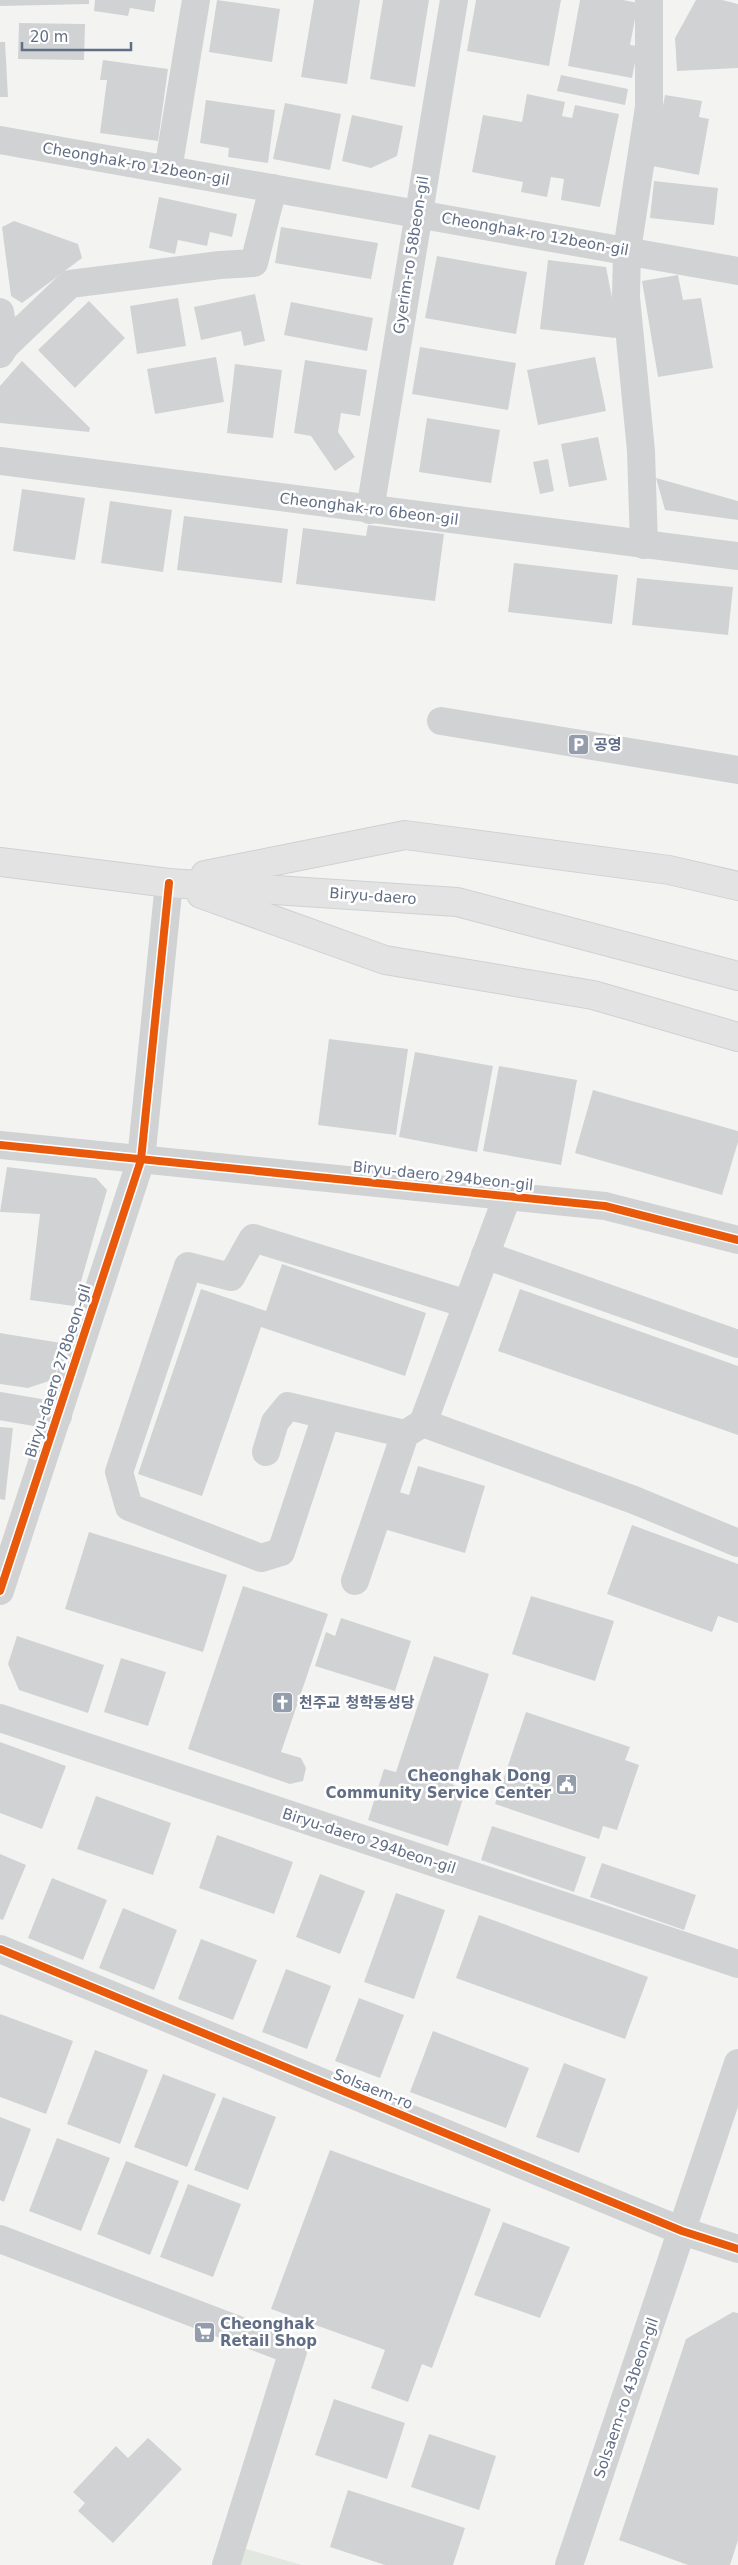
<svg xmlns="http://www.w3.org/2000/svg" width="738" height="2565" font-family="'DejaVu Sans','Noto Sans KR',sans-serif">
	<rect width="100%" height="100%" fill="#f3f4f2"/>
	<path fill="#e2e7e0" d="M232,2545L302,2565H226Z"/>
	<g fill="#d1d2d3">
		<path d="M0,0H89V4L0,6Z"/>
		<path d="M95,0H156L154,12L130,8L128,16L94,11Z"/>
		<path d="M217,0L280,9L272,62L209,52Z"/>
		<path d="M314,0H360L347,84L301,77Z"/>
		<path d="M383,0H429L415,87L370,79Z"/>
		<path d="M476,0H561L549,66L467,51Z"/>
		<path d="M580,0H623L638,3L630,45L638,46L632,78L568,66Z"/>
		<path d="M696,0H722L738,4V68L677,71L675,38Z"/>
		<path d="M19,23L85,24L84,60L18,59Z"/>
		<path d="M0,42H5L8,97H0Z"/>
		<path d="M103,60L168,69L158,141L100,133L107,80H100Z"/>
		<path d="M561,75L628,89L625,105L557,91Z"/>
		<path d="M527,94L565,102L562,116L572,118L575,105L619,114L600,207L561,200L564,179L551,177L547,197L521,192L523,182L472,172L483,115L522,122Z"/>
		<path d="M665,95L702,101L699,117L709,119L699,175L652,166Z"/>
		<path d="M206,100L275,110L268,163L228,157L229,148L200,143Z"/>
		<path d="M285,103L341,114L330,170L273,159Z"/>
		<path d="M352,115L403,126L397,156L371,168L342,161Z"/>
		<path d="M654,181L718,188L714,225L650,218Z"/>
		<path d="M159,197L237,214L232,237L210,232L207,246L178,240L175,254L149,248Z"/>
		<path d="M14,221L78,244L82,258L22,303L11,296L2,227Z"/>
		<path d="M281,227L378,243L371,279L275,263Z"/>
		<path d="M437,256L527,272L516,334L425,318Z"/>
		<path d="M548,260L606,267L619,334L615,338L540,329Z"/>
		<path d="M678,275L683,300L701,298L713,368L658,377L642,281Z"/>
		<path d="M255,294L265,341L244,346L241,331L201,340L194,307Z"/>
		<path d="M178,298L186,346L137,354L130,306Z"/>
		<path d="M89,301L125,338L75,388L38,350Z"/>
		<path d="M291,302L373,318L367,351L284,335Z"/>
		<path d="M420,347L516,363L508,410L412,394Z"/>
		<path d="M216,357L224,402L155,414L147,369Z"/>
		<path d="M595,357L606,411L538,425L527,370Z"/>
		<path d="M305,360L367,370L360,416L341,413L338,432L355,457L335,471L311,436L294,433Z"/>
		<path d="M22,361L90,428L89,432L0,423V386Z"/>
		<path d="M235,364L282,370L273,438L227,433Z"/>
		<path d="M427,418L500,430L491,483L419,472Z"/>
		<path d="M598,437L607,480L569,487L561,444Z"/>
		<path d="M548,459L554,491L540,494L533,462Z"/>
		<path d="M656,478L738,501V520L665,510Z"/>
		<path d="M22,489L85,498L75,560L13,551Z"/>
		<path d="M110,501L172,510L163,572L101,563Z"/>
		<path d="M184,516L288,529L282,583L177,570Z"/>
		<path d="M368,525L444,534L435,601L296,584L303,528L366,536Z"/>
		<path d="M514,563L618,575L612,624L508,612Z"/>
		<path d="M637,578L733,587L728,635L632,625Z"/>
		<path d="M329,1039L408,1049L396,1135L318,1125Z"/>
		<path d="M415,1052L493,1066L477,1152L399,1137Z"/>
		<path d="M499,1066L577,1080L561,1165L483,1151Z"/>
		<path d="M593,1090L738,1131V1142L722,1195L575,1153Z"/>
		<path d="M7,1167L96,1178L107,1190L74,1306L30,1300L40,1214L0,1212Z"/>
		<path d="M282,1264L426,1313L405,1376L261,1327L202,1496L138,1474L201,1289L266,1311Z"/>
		<path d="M520,1289L738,1366V1435L498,1351Z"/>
		<path d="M0,1333L61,1343L55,1379L28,1388L0,1384Z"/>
		<path d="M0,1427L13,1428L5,1500L0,1499Z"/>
		<path d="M418,1466L485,1486L465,1553L384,1529L396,1491L409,1495Z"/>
		<path d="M632,1525L738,1564V1623L718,1616L712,1632L607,1594Z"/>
		<path d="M89,1532L227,1575L203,1652L65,1609Z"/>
		<path d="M243,1586L328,1614L281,1752L301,1758L306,1768L303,1781L290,1784L188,1749Z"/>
		<path d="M531,1596L614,1621L595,1681L512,1654Z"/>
		<path d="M341,1618L411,1641L395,1691L315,1666L326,1632L335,1636Z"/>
		<path d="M17,1636L104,1665L88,1713L19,1690L8,1664Z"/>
		<path d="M434,1656L489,1674L453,1785L466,1789L448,1846L368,1820L384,1769L396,1772Z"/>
		<path d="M121,1658L166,1672L148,1726L104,1712Z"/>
		<path d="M526,1712L630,1747L625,1760L639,1765L617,1830L603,1826L599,1839L495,1804Z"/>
		<path d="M0,1742L66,1766L42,1829L0,1813Z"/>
		<path d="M96,1796L171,1823L153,1875L77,1849Z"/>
		<path d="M492,1826L586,1857L574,1892L481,1860Z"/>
		<path d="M217,1835L293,1862L274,1914L199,1888Z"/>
		<path d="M0,1854L26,1865L3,1920L0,1919Z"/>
		<path d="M602,1863L696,1895L684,1930L590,1897Z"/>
		<path d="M320,1874L365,1891L340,1954L296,1937Z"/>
		<path d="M52,1878L107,1900L83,1960L28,1938Z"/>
		<path d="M396,1893L445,1910L414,1999L364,1982Z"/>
		<path d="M123,1908L177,1930L154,1990L99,1968Z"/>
		<path d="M479,1915L648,1977L625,2039L456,1978Z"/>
		<path d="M201,1939L257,1960L233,2020L178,1999Z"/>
		<path d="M286,1969L331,1986L307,2049L262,2032Z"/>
		<path d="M359,1998L404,2015L380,2078L335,2061Z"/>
		<path d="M0,2014L73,2041L46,2114L0,2097Z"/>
		<path d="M433,2031L529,2068L506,2128L410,2092Z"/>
		<path d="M95,2050L148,2070L120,2144L67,2124Z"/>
		<path d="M564,2063L606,2079L579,2153L536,2137Z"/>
		<path d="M163,2074L216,2094L187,2167L134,2147Z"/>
		<path d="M223,2097L276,2117L248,2190L194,2170Z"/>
		<path d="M0,2117L31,2129L4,2202L0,2200Z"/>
		<path d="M57,2138L110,2158L81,2231L29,2211Z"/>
		<path d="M330,2150L491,2209L432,2368L422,2364L408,2402L371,2388L385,2350L271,2309Z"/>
		<path d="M126,2161L179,2181L150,2255L97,2234Z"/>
		<path d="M188,2184L241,2204L213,2277L160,2257Z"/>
		<path d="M503,2222L570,2247L540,2318L474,2295Z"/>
		<path d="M733,2312L738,2313V2540L730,2565H688L619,2540L686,2339Z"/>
		<path d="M334,2399L405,2423L387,2479L315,2455Z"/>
		<path d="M429,2434L496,2456L479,2510L411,2487Z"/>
		<path d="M148,2438L182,2469L113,2543L78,2511L85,2503L73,2492L116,2446L128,2458Z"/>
		<path d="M348,2490L465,2528L453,2565H385L330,2547Z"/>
	</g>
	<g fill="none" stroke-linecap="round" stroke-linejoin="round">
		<defs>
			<g id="major">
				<path d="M0,862L169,883L457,902L738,976"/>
				<path d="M205,875L405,835L669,870L738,886"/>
				<path d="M201,894L385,960L593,995L738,1037"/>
			</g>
		</defs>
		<use href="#major" stroke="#cfd1d2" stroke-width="30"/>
		<g stroke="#d1d2d3" stroke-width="28">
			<path d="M0,140L738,271"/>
			<path d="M168,170L196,0"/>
			<path d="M0,312L6,345"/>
			<path d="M0,354L6,345L70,284L220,265L254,263L273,188"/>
			<path d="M0,461L738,556"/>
			<path d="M370,510L454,0"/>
			<path d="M644,545L641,451L626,297L627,250L649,107V0"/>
			<path d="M441,721L738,770"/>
			<path d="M0,1145L605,1206L738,1240"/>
			<path d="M485,1255L738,1344"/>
			<path d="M0,1406L58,1416"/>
			<path d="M326,1416L281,1552L261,1558L129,1507L119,1472L188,1266L231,1277L253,1238L467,1304"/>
			<path d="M423,1423L507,1197"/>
			<path d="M266,1452L275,1422L288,1406L405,1434"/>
			<path d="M355,1581L405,1434L423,1423L634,1500L738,1543"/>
			<path d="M0,1591L141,1160L169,883"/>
			<path d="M0,1718L738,1964"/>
			<path d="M0,1949L682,2231L738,2249"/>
			<path d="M0,2239L293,2351L226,2565"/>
			<path d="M569,2565L738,2063"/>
		</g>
		<use href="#major" stroke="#e3e3e4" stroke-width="28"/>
		<defs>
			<g id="cycleway">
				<path d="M0,1145L605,1206L738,1240"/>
				<path d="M0,1591L141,1160L169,883"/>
				<path d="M0,1949L682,2231L738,2249"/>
			</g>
		</defs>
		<use href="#cycleway" stroke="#fff" stroke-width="11"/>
		<use href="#cycleway" stroke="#e8590c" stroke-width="8"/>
	</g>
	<defs>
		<symbol id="parking-square" viewBox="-11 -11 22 22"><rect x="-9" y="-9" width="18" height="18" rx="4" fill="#949dab" stroke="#fff"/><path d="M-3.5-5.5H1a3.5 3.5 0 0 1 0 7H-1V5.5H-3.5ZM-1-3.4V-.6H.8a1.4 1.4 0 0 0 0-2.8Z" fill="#fff"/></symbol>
		<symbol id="church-square" viewBox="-11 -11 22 22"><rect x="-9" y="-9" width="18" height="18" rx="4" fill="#949dab" stroke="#fff"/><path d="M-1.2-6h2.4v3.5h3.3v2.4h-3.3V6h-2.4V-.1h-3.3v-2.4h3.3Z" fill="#fff"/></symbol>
		<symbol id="civic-square" viewBox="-11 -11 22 22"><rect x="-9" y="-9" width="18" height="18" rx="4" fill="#949dab" stroke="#fff"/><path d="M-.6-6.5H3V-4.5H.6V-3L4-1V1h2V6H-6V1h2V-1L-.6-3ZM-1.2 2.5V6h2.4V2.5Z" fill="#fff"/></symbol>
		<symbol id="supermarket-square" viewBox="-11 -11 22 22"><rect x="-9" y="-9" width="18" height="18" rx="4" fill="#949dab" stroke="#fff"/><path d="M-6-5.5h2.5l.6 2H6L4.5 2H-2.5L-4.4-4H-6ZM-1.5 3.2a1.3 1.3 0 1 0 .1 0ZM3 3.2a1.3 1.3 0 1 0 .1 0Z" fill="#fff"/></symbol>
	</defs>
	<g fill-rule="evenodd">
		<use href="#parking-square" x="566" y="732" width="25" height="25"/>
		<use href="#church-square" x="270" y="1690" width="25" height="25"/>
		<use href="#civic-square" x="554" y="1772" width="25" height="25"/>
		<use href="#supermarket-square" x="192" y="2320" width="25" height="25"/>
	</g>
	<g text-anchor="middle" stroke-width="5" stroke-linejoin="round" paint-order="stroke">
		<g font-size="15" fill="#616e85" stroke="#fff">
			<text transform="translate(136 164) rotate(10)" y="5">Cheonghak-ro 12beon-gil</text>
			<text transform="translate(535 234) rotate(10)" y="5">Cheonghak-ro 12beon-gil</text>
			<text transform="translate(411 255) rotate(-81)" y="5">Gyerim-ro 58beon-gil</text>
			<text transform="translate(369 509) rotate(7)" y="5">Cheonghak-ro 6beon-gil</text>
			<text transform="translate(373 896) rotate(4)" y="5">Biryu-daero</text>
			<text transform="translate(443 1176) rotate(6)" y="5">Biryu-daero 294beon-gil</text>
			<text transform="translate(58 1371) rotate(-72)" y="5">Biryu-daero 278beon-gil</text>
			<text transform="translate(369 1841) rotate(18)" y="5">Biryu-daero 294beon-gil</text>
			<text transform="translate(373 2089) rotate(22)" y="5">Solsaem-ro</text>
			<text transform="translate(626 2398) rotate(-71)" y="5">Solsaem-ro 43beon-gil</text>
		</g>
		<g font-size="15" font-weight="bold" fill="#616e85" stroke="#fff" text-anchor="start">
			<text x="594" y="750">공영</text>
			<text x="299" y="1708">천주교 청학동성당</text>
			<text x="551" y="1781" text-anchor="end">Cheonghak Dong<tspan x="551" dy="17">Community Service Center</tspan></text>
			<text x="220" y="2329">Cheonghak<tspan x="220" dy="17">Retail Shop</tspan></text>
		</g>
	</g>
	<path d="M22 42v8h109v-8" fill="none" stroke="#616e85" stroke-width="2.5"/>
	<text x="30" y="42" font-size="15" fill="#616e85" stroke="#ffffff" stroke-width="4" paint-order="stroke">20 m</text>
</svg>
